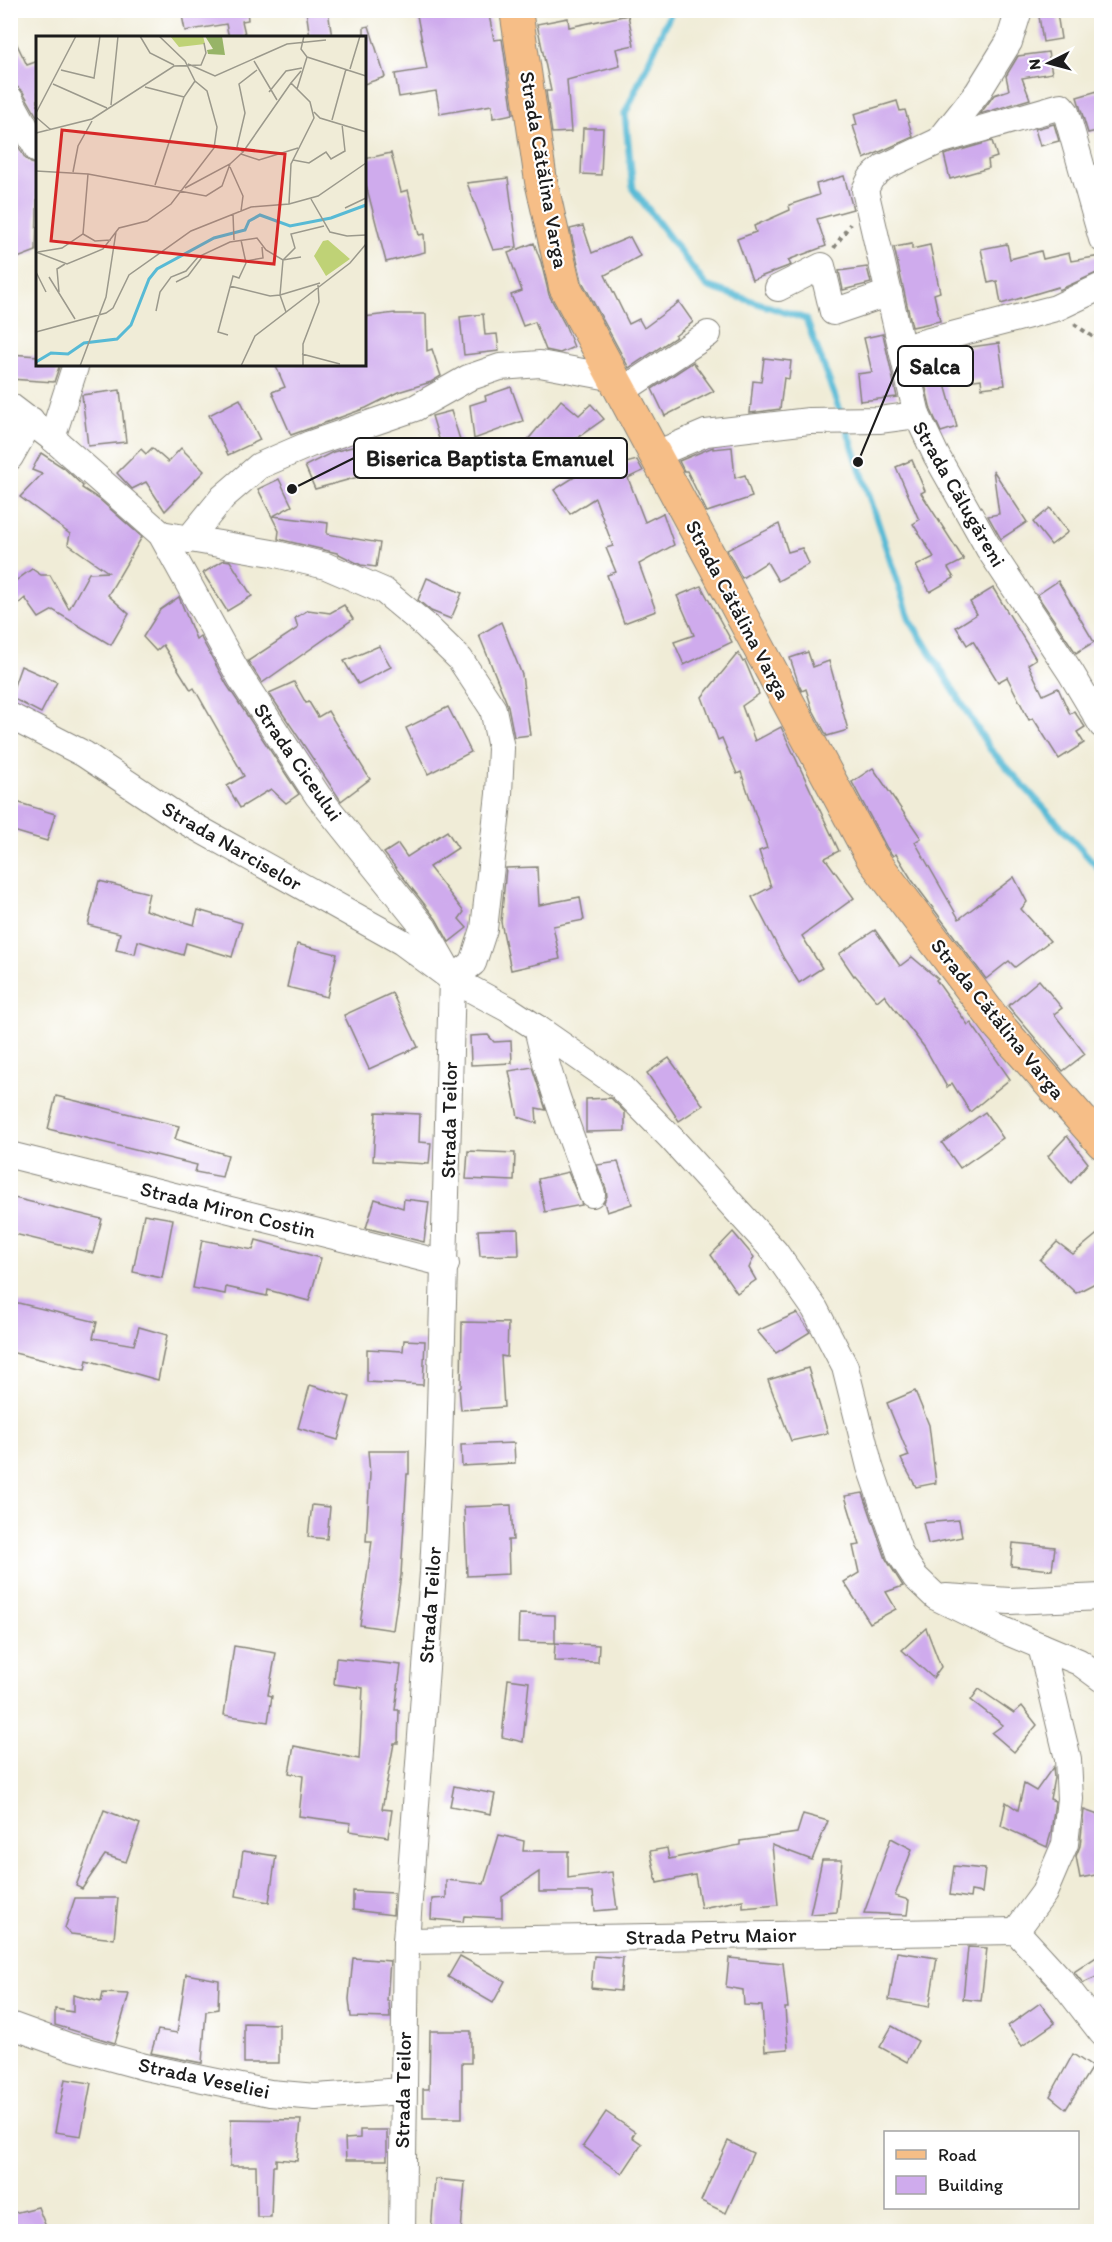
<svg xmlns="http://www.w3.org/2000/svg" width="1112" height="2242" font-family="Itim,sans-serif">
	<rect width="100%" height="100%" fill="#fff"/>
	<filter id="ink" filterUnits="userSpaceOnUse"><feTurbulence type="fractalNoise" baseFrequency=".0167" numOctaves="2"/><feDisplacementMap in="SourceGraphic" scale="12" xChannelSelector="R" yChannelSelector="G"/><feConvolveMatrix kernelMatrix="1 2 1 2 8 2 1 2 1" color-interpolation-filters="sRGB"/></filter>
	<filter id="wash" filterUnits="userSpaceOnUse"><feTurbulence type="fractalNoise" baseFrequency=".008" numOctaves="4" result="noise"/><feDisplacementMap in="SourceGraphic" scale="24" xChannelSelector="R" yChannelSelector="G"/><feGaussianBlur stdDeviation="1.35" result="paint"/><feColorMatrix in="noise" values="0 0 0 0 0 0 0 0 0 0 0 0 0 0 0 0 0 1.4 0 .05"/><feComposite in="paint" operator="in"/></filter>
	<g filter="url(#wash)">
		<rect width="100%" height="100%" fill="#f0ecd7"/>
		<g fill="none" stroke-linecap="round" stroke-linejoin="round">
			<g stroke="#57bad5" stroke-width="7">
				<path d="M672,10L625,114L633,189L706,286L806,319L842,416"/>
				<path d="M846,426L910,620L990,749L1102,872"/>
			</g>
		</g>
		<g id="blocks">
			<g fill="#cfabed">
				<path d="M181,10H247L248,20L242,21L246,38H229L226,24L185,31Z"/>
				<path d="M306,10H328L332,38H310Z"/>
				<path d="M440,10H488L494,40L502,39L513,114L493,118L492,105L440,114L436,91L399,97L395,74L427,69L417,15Z"/>
				<path d="M1057,13L1061,39L1043,42L1039,16Z"/>
				<path d="M628,15L634,45L616,49L620,66L567,80L571,132L552,133L546,91H551L537,24L568,18L569,27Z"/>
				<path d="M369,26L385,77L364,84V27Z"/>
				<path d="M10,30L27,65L38,61V118L23,92L15,85L10,78Z"/>
				<path d="M1048,52L1052,73L1022,78L1030,99L980,114L994,95L1009,90L1006,76L1018,56Z"/>
				<path d="M1101,90V130L1088,133L1077,97Z"/>
				<path d="M897,101L900,111L905,110L913,137L864,159L853,126L857,125L854,114Z"/>
				<path d="M1054,124L1059,141L1040,146L1035,129Z"/>
				<path d="M583,128H603L601,175L581,174Z"/>
				<path d="M10,131L25,158L31,163L38,165L36,251L10,261Z"/>
				<path d="M992,141L997,157L988,160L989,168L950,179L944,155Z"/>
				<path d="M391,153L401,192L408,190L419,235L424,234L425,252L386,262L364,177V159Z"/>
				<path d="M844,176L853,209L817,219L826,246L788,260L791,265L752,280L737,239L756,232L754,226L790,210L789,205L819,195L816,184Z"/>
				<path d="M508,178L517,247L493,250L467,183Z"/>
				<path d="M583,226L592,253L630,237L640,256L605,275L629,324L639,319L644,328L679,302L693,322L675,336L676,337L629,368L582,281L570,229Z"/>
				<path d="M534,243L541,262L549,295L566,327L574,347L560,353L546,350L535,322L523,326L511,295L522,291L508,253Z"/>
				<path d="M912,244V249L930,245L940,292L934,294L940,321L912,327L894,247Z"/>
				<path d="M1007,244L1010,259L1041,251L1043,259L1069,253L1071,261L1101,256V271L1059,290L1058,287L1001,304L997,281L988,283L981,249Z"/>
				<path d="M867,267L871,283L843,290L839,271Z"/>
				<path d="M395,313V314H426L427,351L432,349L441,376L431,382L398,392L366,408L291,435L272,392L285,387L275,364H364V317Z"/>
				<path d="M483,314L485,335L497,334L499,351L464,355L460,317Z"/>
				<path d="M883,334L897,397L860,401L857,374L872,372L864,338Z"/>
				<path d="M999,343L1005,385L982,388L981,379L945,384L957,427L941,432L931,410L922,372L955,364V359L958,358L957,349Z"/>
				<path d="M10,354L38,356V364H60L54,382L10,379Z"/>
				<path d="M764,358L791,361L789,379L784,378L780,409L750,413L753,381L761,382Z"/>
				<path d="M693,362L714,391L665,416L652,389Z"/>
				<path d="M511,387L523,421L474,439L470,405L486,400L485,396Z"/>
				<path d="M120,390L126,442L88,446L82,395Z"/>
				<path d="M240,399L260,440L228,455L209,415Z"/>
				<path d="M561,400L579,415L591,404L604,419L540,464L521,448Z"/>
				<path d="M451,411L462,446L443,452L432,416Z"/>
				<path d="M371,442L376,472L315,489L305,466L333,452Z"/>
				<path d="M713,447V449L732,447L735,478L745,475L752,497L707,512L687,471H684L679,461Z"/>
				<path d="M152,448L168,462L181,448L204,471L165,511L146,482L132,489L117,473L141,449L146,454Z"/>
				<path d="M41,453L64,468L83,486L82,488L99,499L142,537L108,595L129,614L111,645L53,610L39,618L25,598L10,611V585L32,569L41,575H50L69,609L89,573L108,572L68,544L70,534L20,497L42,474L32,470Z"/>
				<path d="M637,460L643,471L628,478L645,522L663,513L674,545L639,564L656,611L624,623L607,575L616,572L606,548L613,546L595,498L570,514L554,490L576,476Z"/>
				<path d="M912,460L925,491L921,493L964,560L948,568L954,578L930,592L916,566L934,557L913,524L919,520L896,467Z"/>
				<path d="M993,470L1027,522L1001,539L988,516L999,514Z"/>
				<path d="M279,479L292,506L273,516L328,523L327,534L380,543L376,567L361,565L337,553L278,539L279,531L258,489Z"/>
				<path d="M1050,508L1068,532L1051,545L1033,522Z"/>
				<path d="M779,524L788,552L802,548L809,564L778,581L767,562L742,578L727,550Z"/>
				<path d="M224,560L230,561L252,596L227,611L203,573Z"/>
				<path d="M427,578L462,593L451,619L431,611L418,600Z"/>
				<path d="M1058,581L1094,642L1076,653L1037,595Z"/>
				<path d="M701,586L732,642L684,665L674,642L694,635L677,596Z"/>
				<path d="M993,588L1036,659L1028,664L1043,695L1058,688L1070,714L1074,711L1085,727L1077,732L1084,743L1059,759L1033,718L1029,720L1007,677L998,682L973,641L967,645L956,627L977,614L970,602Z"/>
				<path d="M179,597L196,639L200,636L227,685L299,794L286,803L271,789L240,808L227,786L244,776L194,688L191,690L163,645L156,651L143,637L160,610Z"/>
				<path d="M344,605L353,619L262,683L248,661L298,628L295,618L308,610L330,613Z"/>
				<path d="M501,622L522,675L530,735L514,737L508,706L479,635Z"/>
				<path d="M379,646L391,667L358,684L344,661Z"/>
				<path d="M808,652L813,667L829,661L848,730L827,736L812,708L806,689L802,691L799,685L790,658Z"/>
				<path d="M738,653L743,662L745,661L759,694L742,706L755,741L781,727L839,851L825,858L854,898L802,936L822,968L799,983L784,959L752,897L771,887L759,851L767,848L741,772L737,774L722,738L718,740L702,697Z"/>
				<path d="M21,666L57,682L41,713L10,697Z"/>
				<path d="M294,682L306,703L309,702L318,717L328,711L370,779L341,801L269,693Z"/>
				<path d="M448,707L471,752L428,774L406,728Z"/>
				<path d="M873,768L921,838L915,842L959,919L1014,877L1027,902L1021,909L1050,941L1015,967L1009,961L986,979L912,880L896,854L893,856L887,848L852,782Z"/>
				<path d="M10,800L55,814L47,841L10,830Z"/>
				<path d="M447,831L458,848L429,867L464,912L459,919L467,928L449,942L436,919L384,853L398,844L407,857Z"/>
				<path d="M537,867L539,905L580,897L584,920L553,926L560,959L511,970L501,922L506,868Z"/>
				<path d="M99,881L149,893L145,910L194,925L198,910L242,923L232,957L186,943L183,955L138,941L135,954L116,950L120,933L88,925Z"/>
				<path d="M875,930L900,966L912,957L938,979L936,980L968,1025L971,1023L1010,1079L970,1112L952,1083L947,1087L925,1048L884,995L877,1001L855,975L854,976L839,954Z"/>
				<path d="M297,944L337,954L327,997L287,987Z"/>
				<path d="M1039,980L1062,1008L1054,1014L1085,1054L1063,1071L1008,1006Z"/>
				<path d="M392,993L418,1047L369,1069L344,1015Z"/>
				<path d="M488,1035L494,1042L511,1041L512,1063L471,1065L470,1036Z"/>
				<path d="M669,1058L703,1105L679,1121L647,1073Z"/>
				<path d="M532,1067L546,1110L536,1108L537,1123L518,1117L509,1071Z"/>
				<path d="M56,1096L179,1126L175,1139L228,1155L222,1177L195,1172L197,1165L48,1129Z"/>
				<path d="M611,1098L625,1112V1131L586,1132V1099Z"/>
				<path d="M376,1112L420,1114L419,1142L431,1143L429,1164L373,1161Z"/>
				<path d="M985,1112L1003,1138L960,1168L942,1143Z"/>
				<path d="M1067,1136L1088,1163L1071,1183L1048,1156Z"/>
				<path d="M468,1151L515,1153L514,1181L466,1179Z"/>
				<path d="M618,1162L632,1204L607,1212L604,1202L607,1196L606,1189L597,1165Z"/>
				<path d="M568,1172L582,1205L545,1212L538,1179Z"/>
				<path d="M10,1197L102,1219L93,1253L10,1233Z"/>
				<path d="M375,1199L403,1208L404,1199L429,1202L424,1242L366,1228Z"/>
				<path d="M144,1214L173,1219L162,1278L133,1272Z"/>
				<path d="M518,1229L519,1255L480,1256L478,1230Z"/>
				<path d="M1101,1231V1280L1076,1293L1040,1260L1057,1242L1073,1254Z"/>
				<path d="M733,1232L754,1257L749,1268L756,1280L737,1293L711,1255Z"/>
				<path d="M202,1240L253,1250L256,1240L321,1258L309,1301L268,1290L267,1296L226,1287L225,1294L193,1288Z"/>
				<path d="M10,1301L97,1322L93,1338L134,1345L139,1327L167,1335L158,1380L87,1360L85,1370L10,1352Z"/>
				<path d="M797,1313L810,1332L776,1353L757,1331Z"/>
				<path d="M462,1322L508,1323L507,1357L501,1356L504,1407L461,1410L459,1388L461,1387Z"/>
				<path d="M404,1340L425,1341L423,1385L367,1382V1349L403,1351Z"/>
				<path d="M808,1368L828,1433L791,1441L768,1380Z"/>
				<path d="M310,1385L350,1397L338,1440L298,1428Z"/>
				<path d="M915,1391L929,1425L936,1483L916,1487L901,1459L909,1456L887,1403Z"/>
				<path d="M514,1443L515,1463L462,1466L461,1445Z"/>
				<path d="M368,1451H409V1474H407L401,1575L393,1630L360,1625L372,1541H366L370,1474Z"/>
				<path d="M863,1493L886,1559L903,1586L886,1592L896,1609L870,1623L844,1582L859,1573L853,1546L860,1545L845,1496Z"/>
				<path d="M312,1505L330,1507L327,1539L308,1537Z"/>
				<path d="M511,1505L513,1540H508L509,1574L467,1576L464,1507Z"/>
				<path d="M959,1520L962,1537L928,1544L923,1523Z"/>
				<path d="M1013,1543L1055,1547L1052,1570L1011,1566Z"/>
				<path d="M519,1614L555,1615V1643L518,1642Z"/>
				<path d="M926,1628L941,1667L933,1678L902,1650Z"/>
				<path d="M555,1643L599,1645L598,1662L554,1661Z"/>
				<path d="M234,1646L276,1653L268,1695L272,1696L268,1722L224,1715Z"/>
				<path d="M336,1658L401,1665L395,1710H399L398,1743H394L382,1809L392,1810L388,1837L349,1831L351,1823L299,1816L303,1776L289,1773L294,1746L359,1759L363,1688L334,1684Z"/>
				<path d="M508,1679L529,1682L523,1742L502,1737Z"/>
				<path d="M979,1689L1014,1713L1022,1706L1037,1725L1014,1752L992,1733L1003,1725L971,1700Z"/>
				<path d="M1053,1767L1054,1778L1050,1799L1055,1801L1051,1833L1047,1847L1001,1826L1006,1802L1018,1810L1024,1784L1036,1791Z"/>
				<path d="M454,1786L495,1794L491,1814L450,1806Z"/>
				<path d="M104,1810L140,1824L126,1862L105,1855L82,1889L76,1886Z"/>
				<path d="M1084,1810L1101,1816V1874L1080,1878L1076,1856L1080,1846Z"/>
				<path d="M803,1814L828,1821L812,1860L772,1845L778,1905L743,1908V1900L701,1908L695,1875L657,1883L650,1851L667,1848L669,1859L740,1845V1841L797,1833Z"/>
				<path d="M499,1835L524,1841L523,1851H570L568,1852V1878L612,1872L617,1909L595,1911L593,1892H539V1872L502,1897V1918L464,1916L463,1922L431,1919L432,1899L446,1898V1880L484,1884Z"/>
				<path d="M891,1838L912,1849L895,1896L909,1900L907,1915L864,1913Z"/>
				<path d="M243,1851L276,1856L269,1902L236,1896Z"/>
				<path d="M822,1860H842L837,1912L810,1914Z"/>
				<path d="M954,1866L985,1869L982,1893L971,1891L970,1898L950,1895Z"/>
				<path d="M353,1891L394,1893L393,1915L353,1910Z"/>
				<path d="M75,1898H118L114,1939L71,1934L65,1928Z"/>
				<path d="M968,1947L987,1948L981,2001L963,1999Z"/>
				<path d="M897,1952L937,1958L929,2007L889,2000Z"/>
				<path d="M1101,1954V1975L1083,1983L1074,1972Z"/>
				<path d="M460,1956L505,1981L493,2003L448,1977Z"/>
				<path d="M594,1956L623,1958L620,1991L591,1988Z"/>
				<path d="M353,1958L390,1961L387,2001H389L390,2018L351,2017L349,1999Z"/>
				<path d="M729,1958L783,1963L788,2008H785L788,2049L765,2051L762,2006L744,2005L743,1990L726,1987Z"/>
				<path d="M186,1974L219,1980L218,2009L206,2011L202,2063L151,2053L158,2030L177,2033Z"/>
				<path d="M103,1993L129,1994L115,2043L55,2025V2009L73,2012V1995L101,2002Z"/>
				<path d="M1040,2003L1055,2023L1022,2046L1008,2026Z"/>
				<path d="M244,2023L279,2024V2063H244Z"/>
				<path d="M892,2026L918,2041L907,2062L880,2047Z"/>
				<path d="M430,2031H471V2063H462V2118H423V2089H429Z"/>
				<path d="M1073,2054L1092,2067L1066,2109L1050,2096Z"/>
				<path d="M65,2079L91,2083L81,2136L55,2132Z"/>
				<path d="M606,2112L635,2132L632,2137L642,2144L622,2174L583,2146Z"/>
				<path d="M231,2119L301,2120L297,2161L276,2159V2166H273L271,2217H257L256,2166H230Z"/>
				<path d="M360,2130H387V2160H346L345,2139L360,2138Z"/>
				<path d="M728,2141L753,2153L726,2213L701,2201Z"/>
				<path d="M435,2179L465,2182L461,2232H431Z"/>
				<path d="M38,2207L48,2232H10V2214Z"/>
			</g>
		</g>
	</g>
	<g filter="url(#ink)">
		<use href="#blocks" fill-opacity="0" stroke="#86847a" stroke-width="1.5"/>
		<g fill="none" stroke-linecap="round" stroke-linejoin="round">
			<defs>
				<g id="minor">
					<path d="M1019,10L1009,42L978,92L939,141L884,167L871,178L865,190L917,415L936,455L989,549L1071,673L1102,725"/>
					<path d="M10,99L38,150"/>
					<path d="M939,141L1061,106L1066,112L1102,239"/>
					<path d="M778,288L822,266L833,312L889,293"/>
					<path d="M902,348L1056,308L1102,286"/>
					<path d="M622,391L708,334"/>
					<path d="M10,406L52,438L161,534L240,677L318,796L424,928L448,970"/>
					<path d="M52,438L76,364"/>
					<path d="M654,455L706,433L809,421L879,420L917,415"/>
					<path d="M10,457L31,420"/>
					<path d="M161,534L272,553L326,566L384,591L425,625L460,659L493,709L501,748L499,794L484,929L473,963L452,979"/>
					<path d="M188,540L223,497L259,466L310,444L415,408L468,378L500,367L540,364L615,378"/>
					<path d="M10,716L84,754L183,820L402,942L452,979L508,1009L537,1028L619,1085L671,1138L775,1252L815,1309L845,1367L870,1467L900,1554L915,1577L936,1597L1005,1631L1079,1662L1102,1679"/>
					<path d="M537,1028C550,1085 572,1139 592,1194"/>
					<path d="M10,1155L446,1264"/>
					<path d="M946,1597L1010,1601L1102,1597"/>
					<path d="M1041,1646L1068,1759L1070,1799L1065,1844L1044,1893L1016,1931L1061,1980L1102,2033"/>
					<path d="M406,1941L1016,1931"/>
					<path d="M10,2025L68,2046L145,2067L270,2093L316,2097L403,2091"/>
					<path d="M402,2232L406,1941L433,1572L439,1445L452,979"/>
				</g>
				<path id="major" d="M516,10L541,181L565,287L872,858L999,1026L1102,1143"/>
			</defs>
			<use href="#minor" stroke="#86847a" stroke-width="28"/>
			<use href="#major" stroke="#86847a" stroke-width="34"/>
			<g stroke="#86847a" stroke-width="4" stroke-dasharray="4.5 4.5" stroke-linecap="butt">
				<path d="M834,248L850,224"/>
				<path d="M1074,324L1102,343"/>
			</g>
			<use href="#minor" stroke="#fff" stroke-width="26"/>
			<use href="#major" stroke="#f6be87" stroke-width="32"/>
		</g>
	</g>
	<g text-anchor="middle" stroke-width="4.5" stroke-linejoin="round" paint-order="stroke">
		<g font-size="21" fill="#1c1c1c" stroke="#fff">
			<text transform="translate(544 170) rotate(80)" y="7">Strada Cătălina Varga</text>
			<text transform="translate(959 494) rotate(60)" y="7">Strada Călugăreni</text>
			<text transform="translate(738 610) rotate(62)" y="7">Strada Cătălina Varga</text>
			<text transform="translate(298 762) rotate(55)" y="7">Strada Ciceului</text>
			<text transform="translate(232 846) rotate(30)" y="7">Strada Narciselor</text>
			<text transform="translate(998 1019) rotate(51)" y="7">Strada Cătălina Varga</text>
			<text transform="translate(449 1120) rotate(-89)" y="7">Strada Teilor</text>
			<text transform="translate(228 1210) rotate(14)" y="7">Strada Miron Costin</text>
			<text transform="translate(430 1605) rotate(-86)" y="7">Strada Teilor</text>
			<text transform="translate(711 1936) rotate(-1)" y="7">Strada Petru Maior</text>
			<text transform="translate(204 2078) rotate(12)" y="7">Strada Veseliei</text>
			<text transform="translate(403 2090) rotate(-89)" y="7">Strada Teilor</text>
		</g>
	</g>
	<g transform="translate(36 36)">
		<rect width="330" height="330" fill="#f0ecd7"/>
		<path d="M134,0H167L169,8L143,11ZM292,204L314,223L290,240L278,220L287,205Z" fill="#bfd276"/>
		<path d="M169,0H186L189,19L172,18L171,14L177,13Z" fill="#97b467"/>
		<path fill="none" stroke="#57bad5" stroke-width="3" d="M0,326L15,317L32,318L48,307L81,303L95,289L113,243L121,233L178,202L209,194L213,185L224,179L254,190L295,182L330,169"/>
		<path fill="none" stroke="#9b998c" stroke-width="1.5" d="M104,0L114,17L138,29M268,0L265,13L271,21M218,25L241,64M152,28L179,40L251,8L290,4M314,33L324,0M25,34L58,42L64,0M17,48L71,72M109,51L148,61M261,53L271,21L330,40M233,56L250,35L266,32M75,69L82,0M278,76L284,82L330,96M0,77L40,0M0,81L15,94M296,84L310,33M0,97L56,83L138,30L165,29L170,17L168,7M207,116L201,111L209,77L203,48L221,34M205,118L223,124L262,112M257,124L273,127L290,116L295,123L309,115L306,88M194,131L207,160L205,175M0,135L52,138L170,160L186,150L194,128M37,136L42,110L56,85M119,149L148,61L159,45M149,152L194,128L207,116L255,47M275,163L294,196L311,200L330,199M253,168L282,160L330,127M309,172L330,162M197,178L198,204M47,198L52,138M0,216L31,228L67,213L83,192L111,185L135,168L178,112L181,91L171,55L159,45L149,25L123,0M2,216L26,212L47,198L59,205L75,204M247,224L259,212L255,198L288,190M210,225L227,222L226,211M0,236L10,256M13,241L39,283M140,246L152,240L167,220M194,250L234,260L244,259L247,224M23,256L21,233L29,228M120,275L124,256L135,241L150,235L162,221L194,206L221,202L230,214L247,224L265,221M250,276L244,259L284,247M0,296L70,277L77,272L93,239L155,195L215,171L253,168L255,128L278,82L274,66L255,47L265,35M192,299L182,296L197,240L203,242L210,227L205,204M266,318L304,328M44,330L70,261L80,196M205,330L219,300L314,227L330,208M267,330V308L283,266L282,249"/>
		<path fill="#d62828" fill-opacity="0.15" stroke="#d62828" stroke-width="3" d="M26,94L249,118L238,228L15,205Z"/>
		<rect width="330" height="330" fill="none" stroke="#1c1c1c" stroke-width="3"/>
	</g>
	<path fill="none" stroke="#1c1c1c" stroke-width="2" d="M858 462L898 366M292 489L354 458"/>
	<g fill="#1c1c1c" stroke="#fff" stroke-width="2">
		<circle cx="858" cy="462" r="6"/>
		<circle cx="292" cy="489" r="6"/>
	</g>
	<g fill="#fff" stroke="#1c1c1c" stroke-width="2">
		<rect x="898" y="346" width="75" height="40" rx="6"/>
		<rect x="354" y="438" width="273" height="40" rx="6"/>
	</g>
	<g font-size="22" text-anchor="middle" font-weight="bold" fill="#1c1c1c">
		<text x="935" y="374">Salca</text>
		<text x="490" y="466">Biserica Baptista Emanuel</text>
	</g>
	<rect width="1112" height="2242" fill="none" stroke="#fff" stroke-width="36"/>
	<rect x="884" y="2131" width="195" height="78" fill="#ffffff" stroke="#a4a4a4" stroke-width="1.5"/>
	<rect x="896" y="2150" width="30" height="9" fill="#f6be87" stroke="#a4a4a4" stroke-width="1.5"/>
	<text x="938" y="2161" font-size="18" fill="#1c1c1c">Road</text>
	<rect x="896" y="2176" width="30" height="18" fill="#cfabed" stroke="#a4a4a4" stroke-width="1.5"/>
	<text x="938" y="2191" font-size="18" fill="#1c1c1c">Building</text>
	<g transform="translate(1049 63) rotate(264)" stroke="#ffffff" stroke-width="4.5" paint-order="stroke">
	<path d="M0-4.5L10 22L0 15L-10 22Z" fill="#1c1c1c"/>
	<text y="-9" font-size="16" font-weight="bold" text-anchor="middle" fill="#1c1c1c">N</text>
	</g>
</svg>
